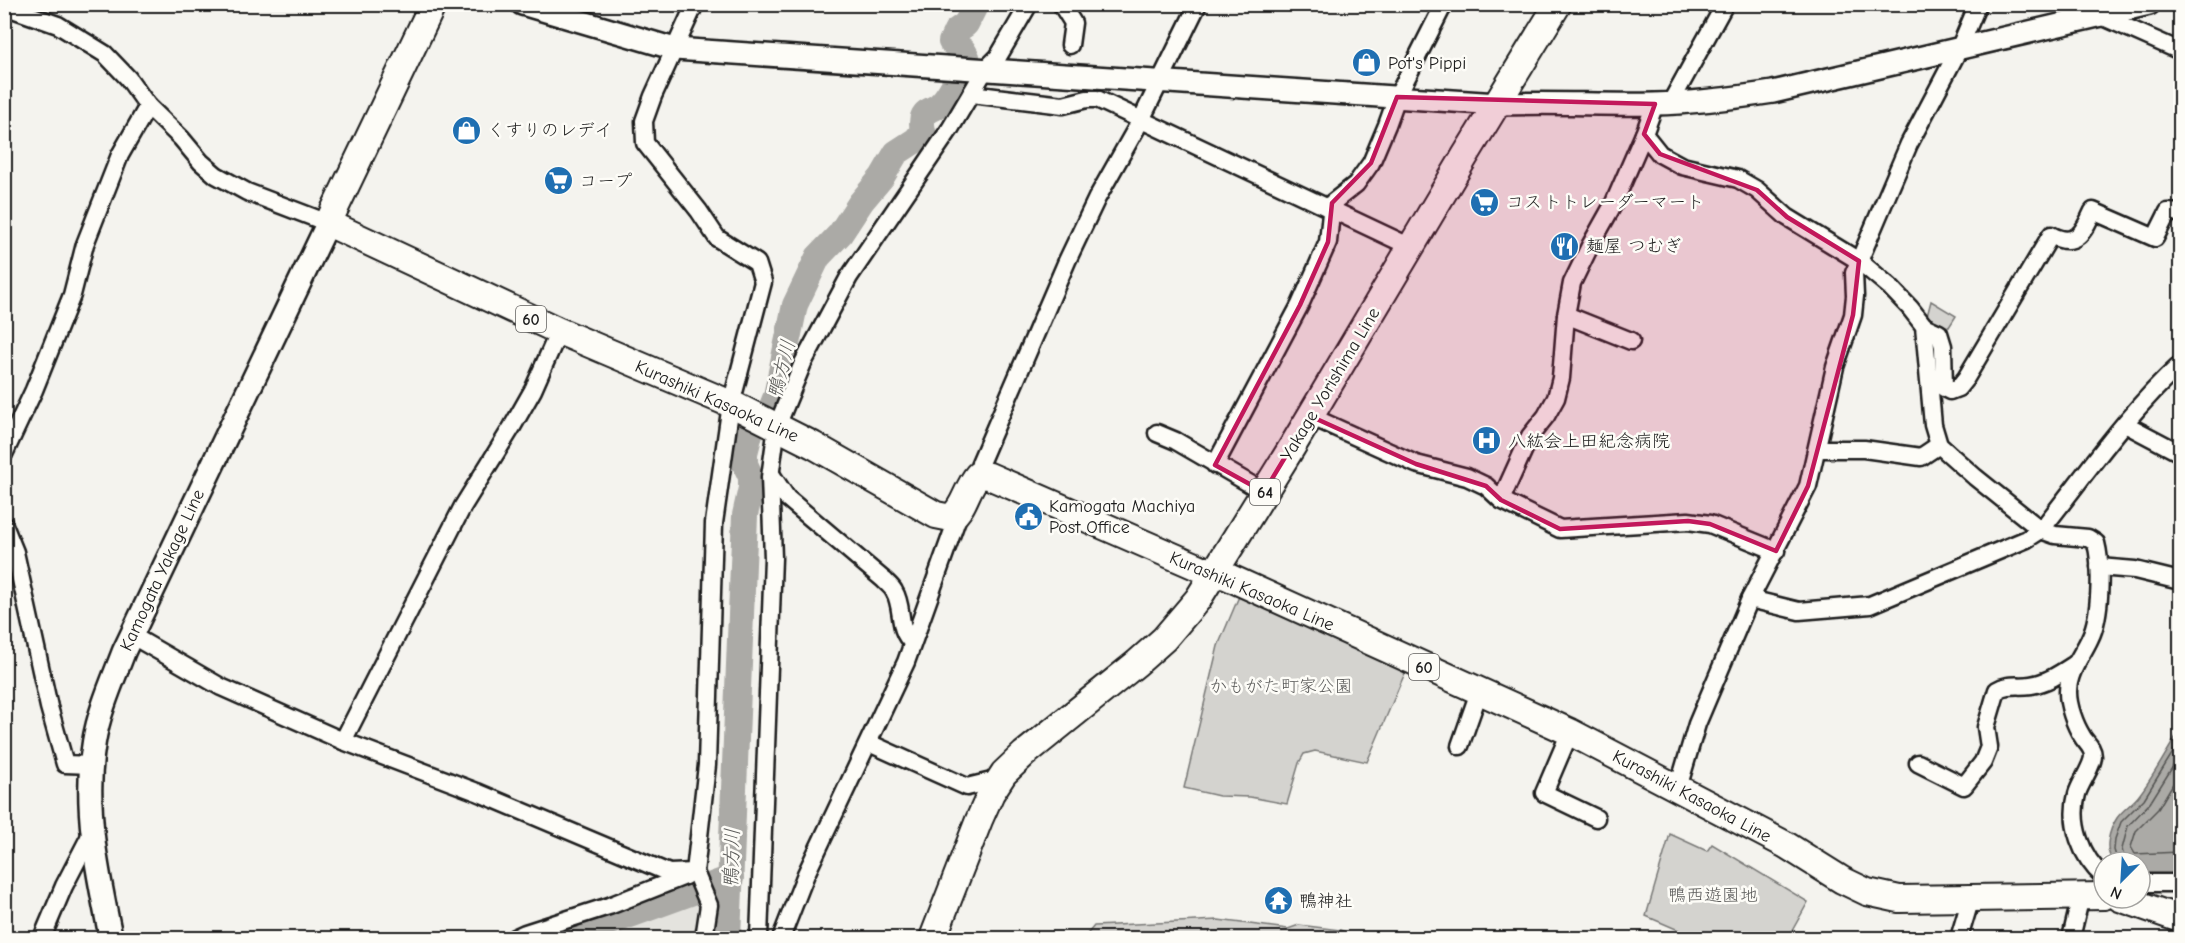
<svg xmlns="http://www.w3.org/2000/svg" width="2185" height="943" font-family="'Comic Neue','Klee One',sans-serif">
	<rect width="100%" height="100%" fill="#f4f3ee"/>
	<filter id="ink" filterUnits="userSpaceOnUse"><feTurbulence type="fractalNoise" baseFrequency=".0167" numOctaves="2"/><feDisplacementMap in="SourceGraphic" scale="12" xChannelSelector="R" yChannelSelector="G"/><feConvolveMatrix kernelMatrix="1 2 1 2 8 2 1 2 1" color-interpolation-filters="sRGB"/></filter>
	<g filter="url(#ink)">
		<path fill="#e4e3de" d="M698,902L700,908L695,938H578Z"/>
		<g fill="#d4d3cf" stroke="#787876" stroke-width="1.5">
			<path d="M1931,301L1956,316L1949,327L1926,320Z"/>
			<path d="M1240,594L1408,666L1367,762L1315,751L1304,754L1299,763L1287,804L1250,797L1219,796L1184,788L1218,646Z"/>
			<path d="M1670,834L1707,851L1712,844L1808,902L1788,938H1697L1646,916Z"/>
			<path d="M1218,920L1288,929L1299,925L1340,930L1361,938H1084L1094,926Z"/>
		</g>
		<path fill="#abaaa6" stroke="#72716f" stroke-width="1.5" d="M2180,730V874L2140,875V862H2114C2103,851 2109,830 2117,818C2123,809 2134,803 2140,794C2155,774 2167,751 2180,730Z"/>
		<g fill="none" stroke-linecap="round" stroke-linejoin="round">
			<g stroke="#555553" stroke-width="1.5">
				<path d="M2180,772L2158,809L2136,831L2131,847L2135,854L2180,852"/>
				<path d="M2118,862L2114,850L2115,839L2121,822L2144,799L2180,741"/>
				<path d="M2125,862L2122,849L2128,826L2150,803L2180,755"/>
			</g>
			<g stroke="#abaaa6" stroke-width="26">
				<path d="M567,938L731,878"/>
				<path d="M728,938L745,515L751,488V477L745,464V453L753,422L768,416L776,396L795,305L818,257L840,234L861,202L882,177L896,153L916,140L923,131C922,126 921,122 923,117C926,110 932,110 938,106C950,97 961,71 967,57L963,50L951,42L956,31L966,24L976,4"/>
			</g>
			<defs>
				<g id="minor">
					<path d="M695,4L653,96L644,121L645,143L699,211L717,238L757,263L763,282L731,404L714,523L707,765L695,872L709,905L704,938"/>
					<path d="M1061,4L1073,23L1070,45"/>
					<path d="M2074,4L2180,51"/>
					<path d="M4,6L58,25L105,54L128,78L148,106L181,138L201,162L216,175L247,192L328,223"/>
					<path d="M971,94L1063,105L1087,99H1097L1411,247"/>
					<path d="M1671,102L1725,4"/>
					<path d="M1655,104L1644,134L1660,154L1682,166L1738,179L1757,190L1787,217L1859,261L1889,286L1910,308L1924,326L1933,425L1939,445L1975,477L2041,530L2055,535L2088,538L2096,543C2102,566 2101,616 2090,638C2082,656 2068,671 2068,692C2068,706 2075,725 2082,736C2085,742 2093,747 2093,756C2093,766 2080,783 2077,794C2069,824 2081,857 2104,877"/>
					<path d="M1566,315L1631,341"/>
					<path d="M1924,326L1939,333L1943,346L1944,388L1950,391L1958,388L1966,378L2051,235C2076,249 2084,231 2093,211L2155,238L2168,212L2180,213"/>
					<path d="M1310,416L1416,464L1467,477L1486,486L1501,500L1560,529L1688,521L1710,524L1776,551"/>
					<path d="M2125,424L2180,453"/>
					<path d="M1157,433L1176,441L1264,492"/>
					<path d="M1817,449H1864L1921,457L1939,445"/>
					<path d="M4,454L34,390L72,295L85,244L120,155L148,106"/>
					<path d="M1215,465L1300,305L1328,242L1332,203L1356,184L1371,163L1387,125L1397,97L1444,4"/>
					<path d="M771,474L787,498L884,580C887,583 892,587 894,591C904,607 897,630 912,642"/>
					<path d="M978,475L980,463L1067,261L1097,198L1141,120L1198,4"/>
					<path d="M1501,500L1530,436L1546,416L1556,398L1561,378L1566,315L1572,283L1590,246L1613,205L1644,134"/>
					<path d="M4,525L15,552L49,707L65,764L92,765"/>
					<path d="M2099,567L2135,570L2180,581"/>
					<path d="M1750,599L1799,611L1870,605L2027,539L2041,530C2086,474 2127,413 2180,365"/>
					<path d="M131,635L221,687L343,741L477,792L669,873L695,872"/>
					<path d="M1570,732L1544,793L1596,818"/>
					<path d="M343,741L463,506L512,427L533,390L559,331"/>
					<path d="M869,743L967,787L1000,779"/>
					<path d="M1460,746L1479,692"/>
					<path d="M1918,763L1964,786L1983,762L1989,747L1986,727L1997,690C2008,683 2018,687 2031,685C2048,682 2061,673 2075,664"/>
					<path d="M1678,788L1697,724L1750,599L1808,486L1835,367L1853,315L1855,296L1854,273L1909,144L1959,49L1978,4"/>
					<path d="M2140,883H2180"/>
					<path d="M42,938L64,886L93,830"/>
					<path d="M514,938L525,933L609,906L685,876"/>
					<path d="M759,938L773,558L770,477L777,426L803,363L849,277L950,129L985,70L998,57L1029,4"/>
					<path d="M781,938L806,874L906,662L960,511"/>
					<path d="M1959,938L1971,898"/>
					<path d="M2071,938L2081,896"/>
				</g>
				<path id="tertiary" d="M522,4L675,49L1498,104C1550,102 1602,105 1654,104C1694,103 1734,98 1773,92L2149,4"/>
				<path id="secondary" d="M111,938C98,875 83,807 94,742C99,711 113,680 124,651L328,223"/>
				<g id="primary">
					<path d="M433,4L328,223L559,331L738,407L813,445L936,515L951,518C965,507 966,489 978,475L989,476L1214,574L1226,576L1570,732L1786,845L1842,880L1867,892L1899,899L2104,896"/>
					<path d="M2120,898L2180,919"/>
					<path d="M933,938L979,820L991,793L1004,773L1024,754L1137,663L1164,639L1198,599L1292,447L1465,156L1558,4"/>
				</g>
			</defs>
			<use href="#minor" stroke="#1c1c1c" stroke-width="21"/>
			<use href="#tertiary" stroke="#1c1c1c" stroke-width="26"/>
			<use href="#secondary" stroke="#1c1c1c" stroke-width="27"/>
			<use href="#primary" stroke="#1c1c1c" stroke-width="30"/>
			<use href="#minor" stroke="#fdfcf7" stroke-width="16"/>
			<use href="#tertiary" stroke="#fdfcf7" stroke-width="21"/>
			<use href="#secondary" stroke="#fdfcf7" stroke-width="22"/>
			<use href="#primary" stroke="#fdfcf7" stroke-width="26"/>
		</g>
	</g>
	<path fill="#c2185b" fill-opacity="0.2" stroke="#c2185b" stroke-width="4.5" stroke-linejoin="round" d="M1397,97L1655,104L1644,134L1660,154L1757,190L1787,217L1859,261L1853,315L1808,486L1776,551L1710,524L1688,521L1560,529L1501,500L1486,486L1416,464L1310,416L1264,492L1215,465L1300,305L1328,242L1332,203L1371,163Z"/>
	<defs>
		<symbol id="shop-disc" viewBox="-11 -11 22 22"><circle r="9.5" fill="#1f6fb2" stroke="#fdfcf7"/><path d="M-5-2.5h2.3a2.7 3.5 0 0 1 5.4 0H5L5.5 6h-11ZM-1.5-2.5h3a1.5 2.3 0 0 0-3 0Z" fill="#fff"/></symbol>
		<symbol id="supermarket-disc" viewBox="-11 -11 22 22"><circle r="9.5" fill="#1f6fb2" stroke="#fdfcf7"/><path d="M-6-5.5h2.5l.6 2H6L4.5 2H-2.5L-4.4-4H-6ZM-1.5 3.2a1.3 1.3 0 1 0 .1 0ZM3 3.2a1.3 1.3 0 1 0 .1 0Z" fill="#fff"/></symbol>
		<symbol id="restaurant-disc" viewBox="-11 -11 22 22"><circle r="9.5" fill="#1f6fb2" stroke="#fdfcf7"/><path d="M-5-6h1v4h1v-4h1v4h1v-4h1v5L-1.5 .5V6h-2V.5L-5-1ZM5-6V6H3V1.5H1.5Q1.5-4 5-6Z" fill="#fff"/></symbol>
		<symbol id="hospital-disc" viewBox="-11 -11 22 22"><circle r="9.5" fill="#1f6fb2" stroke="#fdfcf7"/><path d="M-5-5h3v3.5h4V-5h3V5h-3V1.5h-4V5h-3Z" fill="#fff"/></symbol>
		<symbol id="civic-disc" viewBox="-11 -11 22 22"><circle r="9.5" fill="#1f6fb2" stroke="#fdfcf7"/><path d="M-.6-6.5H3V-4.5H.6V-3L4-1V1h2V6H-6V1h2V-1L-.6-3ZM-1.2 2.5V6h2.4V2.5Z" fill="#fff"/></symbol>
		<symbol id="temple-disc" viewBox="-11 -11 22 22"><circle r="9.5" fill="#1f6fb2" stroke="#fdfcf7"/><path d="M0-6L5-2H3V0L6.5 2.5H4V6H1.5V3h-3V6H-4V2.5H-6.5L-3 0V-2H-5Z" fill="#fff"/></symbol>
	</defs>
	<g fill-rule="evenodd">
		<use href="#shop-disc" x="1350" y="46" width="33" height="33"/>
		<use href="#shop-disc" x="450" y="114" width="33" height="33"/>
		<use href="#supermarket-disc" x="542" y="164" width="33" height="33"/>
		<use href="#supermarket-disc" x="1468" y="186" width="33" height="33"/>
		<use href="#restaurant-disc" x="1548" y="230" width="33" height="33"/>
		<use href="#hospital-disc" x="1470" y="424" width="33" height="33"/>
		<use href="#civic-disc" x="1012" y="500" width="33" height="33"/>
		<use href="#temple-disc" x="1262" y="884" width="33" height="33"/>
	</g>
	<g text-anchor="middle" stroke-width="5" stroke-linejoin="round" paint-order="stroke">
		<g fill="#fdfcf7" stroke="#605f5e" stroke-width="1.5">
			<rect x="516" y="306" width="30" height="26" rx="4.5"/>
			<rect x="1250" y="479" width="30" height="26" rx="4.5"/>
			<rect x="1409" y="654" width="30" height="26" rx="4.5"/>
		</g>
		<g font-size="16" font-weight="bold" fill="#1c1c1c">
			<text x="531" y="325">60</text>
			<text x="1265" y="498">64</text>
			<text x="1424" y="673">60</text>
		</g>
		<g font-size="18" fill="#1c1c1c" stroke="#fdfcf7" text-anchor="start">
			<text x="1388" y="69">Pot's Pippi</text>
			<text x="487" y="136">くすりのレデイ</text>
			<text x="579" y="187">コープ</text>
			<text x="1506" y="208">コストトレーダーマート</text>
			<text x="1586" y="252">麺屋 つむぎ</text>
			<text x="1508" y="447">八紘会上田紀念病院</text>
			<text x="1049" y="512">Kamogata Machiya<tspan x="1049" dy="21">Post Office</tspan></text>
			<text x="1299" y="907">鴨神社</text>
		</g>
		<g font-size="18" fill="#1c1c1c" stroke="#fdfcf7">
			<text transform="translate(1330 384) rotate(-59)" y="6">Yakage Yorishima Line</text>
			<text transform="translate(717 401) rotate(24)" y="6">Kurashiki Kasaoka Line</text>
			<text transform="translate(162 570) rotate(-65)" y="6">Kamogata Yakage Line</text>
			<text transform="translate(1252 591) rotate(23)" y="6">Kurashiki Kasaoka Line</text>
			<text transform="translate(1692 796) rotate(28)" y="6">Kurashiki Kasaoka Line</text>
		</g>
		<g font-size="18" fill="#5c5c5b" stroke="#fdfcf7">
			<text x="1281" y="692">かもがた町家公園</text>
			<text x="1713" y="901">鴨西遊園地</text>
		</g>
		<g font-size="20" font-style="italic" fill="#5c5c5a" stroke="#fdfcf7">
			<text transform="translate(781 369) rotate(-76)" y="7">鴨方川</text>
			<text transform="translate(731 858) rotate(-88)" y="7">鴨方川</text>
		</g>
	</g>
	<rect width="2185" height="943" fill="none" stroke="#fdfcf7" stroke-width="24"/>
	<rect x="12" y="12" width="2161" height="919" fill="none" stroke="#1c1c1c" stroke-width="2" filter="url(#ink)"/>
	<g transform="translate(2122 880) rotate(204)"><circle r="28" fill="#fdfcf7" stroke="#a3a29f" stroke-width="1.5"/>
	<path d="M0-4.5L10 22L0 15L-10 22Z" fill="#1f6fb2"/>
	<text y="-9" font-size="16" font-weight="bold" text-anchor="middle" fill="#1c1c1c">N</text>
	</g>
</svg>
